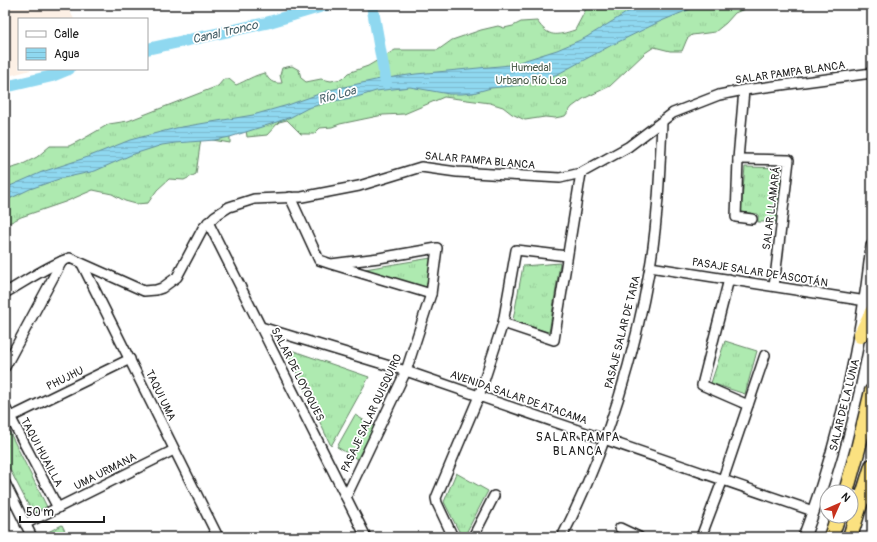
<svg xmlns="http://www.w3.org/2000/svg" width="877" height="542" font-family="Pangolin,sans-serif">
	<defs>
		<pattern id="grass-tufts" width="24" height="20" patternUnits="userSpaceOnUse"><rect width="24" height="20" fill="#aeeab0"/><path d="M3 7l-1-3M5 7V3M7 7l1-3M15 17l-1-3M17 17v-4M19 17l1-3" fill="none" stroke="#95c897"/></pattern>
		<pattern id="water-rules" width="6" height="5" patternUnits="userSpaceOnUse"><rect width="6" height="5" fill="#8fd8f0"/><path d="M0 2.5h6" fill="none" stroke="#7bb9cd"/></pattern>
	</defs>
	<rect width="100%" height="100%" fill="#fff"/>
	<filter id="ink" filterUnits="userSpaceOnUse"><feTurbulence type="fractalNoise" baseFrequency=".025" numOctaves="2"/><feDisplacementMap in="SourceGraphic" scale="8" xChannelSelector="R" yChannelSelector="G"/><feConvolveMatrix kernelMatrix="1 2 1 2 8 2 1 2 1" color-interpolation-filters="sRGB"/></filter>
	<g filter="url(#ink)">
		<path fill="#fdf0e5" d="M5,5H67L74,19H19V69H34L5,77Z"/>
		<g fill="url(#grass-tufts)" stroke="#658366">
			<path d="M585,5H749V7L735,13L726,23L715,32L692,35L687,39L682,51H670L654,47L645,53L610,86L583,99L572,107L565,116L555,118L545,117L525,120L512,114L503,107L490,103L444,97L404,114L383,115L340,124L332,127L320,128L314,134H301L287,120L279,122L267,135L247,137L246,130L230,133V143L201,138L196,174L184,180L169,179L157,190L148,203L136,204L125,201L112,194L93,190L65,202L21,217L5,225V170L19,166L37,157L50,146H69L83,139L109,124L128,121L218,86L224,79H229L236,85C246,81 254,75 265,73C269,81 273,84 282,83L280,75L282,68L292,66L299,70L301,78L306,82L321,79L331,81L342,79L348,73L368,66L395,50H438L452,40L481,30L498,26L504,28L513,26L521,22L537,21C549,38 556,36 575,30L585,11Z"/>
			<path d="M745,167L782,168L777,222H758V214L741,212Z"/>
			<path d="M431,258L427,288L365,269Z"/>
			<path d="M560,263L549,333L513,320L523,266Z"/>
			<path d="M725,341L757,351L745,394L711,383Z"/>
			<path d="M285,348L369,377L331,446Z"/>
			<path d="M5,423L47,507L46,511L36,517L33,514L5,460Z"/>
			<path d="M456,473L488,491L464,537H462L444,502Z"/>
			<path d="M62,525L68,537H46L44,534Z"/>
		</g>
		<path fill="#aeeab0" stroke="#658366" d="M355,415L375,427L357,459L337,447Z"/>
		<path fill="url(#water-rules)" stroke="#618d9b" d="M639,5H700L659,22L610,46L558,74L523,85L491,88L473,93L462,94H449L410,87L376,91L357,97L329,102L308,108L291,117L271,124L230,137L215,140L176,143L162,145L131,155L95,171L59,179L30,189L5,201V189L10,186L42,172L85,158L130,140L176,128L253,115L288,105L330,90L380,79L416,74L510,65L557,50L585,38Z"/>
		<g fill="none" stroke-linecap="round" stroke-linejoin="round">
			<g stroke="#8fd8f0" stroke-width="12">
				<path d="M372,5L386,83"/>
				<path d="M147,49L266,23L326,5"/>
				<path d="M5,87L52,76L69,69"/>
			</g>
			<defs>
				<g id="minor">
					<path d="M744,90L738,159L736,217L752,219"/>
					<path d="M738,159L789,160L774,286"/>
					<path d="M290,197L319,260L331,264L431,294L437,248L379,258L331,264"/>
					<path d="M208,222L366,537"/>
					<path d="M82,264L218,537"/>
					<path d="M650,267L866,301"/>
					<path d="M729,279L702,385L748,405"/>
					<path d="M5,293C26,281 47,266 70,258L144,291L156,290L162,288L177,277L203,228L215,216L229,207L254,199L302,197L359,186L421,167L457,172L560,178L581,173L628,147L673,113L719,95L744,90L872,73"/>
					<path d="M503,323L554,340L581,173"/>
					<path d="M261,327L406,371L813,511"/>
					<path d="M5,367L62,261"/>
					<path d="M5,407L58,508"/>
					<path d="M11,417L130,359"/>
					<path d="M5,483L32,537"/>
					<path d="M851,494L872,500"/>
					<path d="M346,497L406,371L431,294"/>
					<path d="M25,524L174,450"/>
					<path d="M620,528L639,537"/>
					<path d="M453,537L437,503L436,498L479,396L503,323L516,250L567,256"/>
					<path d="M473,537L494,496"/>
					<path d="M562,537C605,453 634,360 650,267C658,219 660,170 662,122"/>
					<path d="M701,537L723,479L765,355"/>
				</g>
				<path id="tertiary" d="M804,537C840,442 861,346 872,246"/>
				<g id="trunk">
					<path d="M860,336L872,312"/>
					<path d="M846,492L858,449L872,391"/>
					<path d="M831,537L838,516"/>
					<path d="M850,537L872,466"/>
				</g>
			</defs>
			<use href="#minor" stroke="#1c1c1c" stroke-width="12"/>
			<use href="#tertiary" stroke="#1c1c1c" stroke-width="14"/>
			<use href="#trunk" stroke="#1c1c1c" stroke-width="17"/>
			<use href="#minor" stroke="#fff" stroke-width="9"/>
			<use href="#tertiary" stroke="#fff" stroke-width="11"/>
			<use href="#trunk" stroke="#fbe180" stroke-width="14"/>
		</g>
	</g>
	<g text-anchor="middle" stroke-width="3.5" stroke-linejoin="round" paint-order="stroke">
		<g font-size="11" fill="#485a48" stroke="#fff">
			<text x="531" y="71">Humedal<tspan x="531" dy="13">Urbano Río Loa</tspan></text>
		</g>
		<g font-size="11" fill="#1c1c1c" stroke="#fff">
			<text transform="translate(790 72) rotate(-8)" y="4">SALAR PAMPA BLANCA</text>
			<text transform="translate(480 160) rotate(5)" y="4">SALAR PAMPA BLANCA</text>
			<text transform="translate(771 208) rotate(-83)" y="4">SALAR LLAMARÁ</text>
			<text transform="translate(760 272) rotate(9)" y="4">PASAJE SALAR DE ASCOTÁN</text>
			<text transform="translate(622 332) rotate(-76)" y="4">PASAJE SALAR DE TARA</text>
			<text transform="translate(298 374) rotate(63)" y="4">SALAR DE LOYOQUES</text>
			<text transform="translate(65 378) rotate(-26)" y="4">PHUJHU</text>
			<text transform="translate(161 395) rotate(64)" y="4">TAQUI UMA</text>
			<text transform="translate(519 397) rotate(19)" y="4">AVENIDA SALAR DE ATACAMA</text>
			<text transform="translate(844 405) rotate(-76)" y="4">SALAR DE LA LUNA</text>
			<text transform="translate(371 413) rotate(-65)" y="4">PASAJE SALAR QUISQUIRO</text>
			<text transform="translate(42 452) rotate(62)" y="4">TAQUI HUAILLA</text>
			<text transform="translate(105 471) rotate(-27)" y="4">UMA URMANA</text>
		</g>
		<g font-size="12" font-style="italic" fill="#445e66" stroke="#fff">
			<text transform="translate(225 32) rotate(-13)" y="4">Canal Tronco</text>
			<text transform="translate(337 95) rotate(-15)" y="4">Río Loa</text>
		</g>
		<g font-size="12" letter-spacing="1" fill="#1c1c1c" stroke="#fff">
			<text x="578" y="441">SALAR PAMPA<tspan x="578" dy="14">BLANCA</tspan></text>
		</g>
	</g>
	<rect width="877" height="542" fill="none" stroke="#fff" stroke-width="20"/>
	<rect x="10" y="10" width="857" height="522" fill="none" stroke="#1c1c1c" stroke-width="1.5" filter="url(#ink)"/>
	<rect x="18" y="18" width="130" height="52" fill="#ffffff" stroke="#a4a4a4"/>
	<rect x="26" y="31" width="20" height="6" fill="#ffffff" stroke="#a4a4a4"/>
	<text x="54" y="38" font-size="12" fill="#1c1c1c">Calle</text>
	<rect x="26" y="48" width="20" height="12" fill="url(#water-rules)" stroke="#a4a4a4"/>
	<text x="54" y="58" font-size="12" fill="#1c1c1c">Agua</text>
	<g transform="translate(839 504) rotate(45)"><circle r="19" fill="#ffffff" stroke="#a4a4a4"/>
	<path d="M0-3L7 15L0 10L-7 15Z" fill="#c8321e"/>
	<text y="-6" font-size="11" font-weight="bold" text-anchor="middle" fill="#1c1c1c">N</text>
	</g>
	<path d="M20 516v6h84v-6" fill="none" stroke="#1c1c1c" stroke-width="2"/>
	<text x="26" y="516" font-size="12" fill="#1c1c1c" stroke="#ffffff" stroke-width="3" paint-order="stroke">50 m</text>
</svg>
